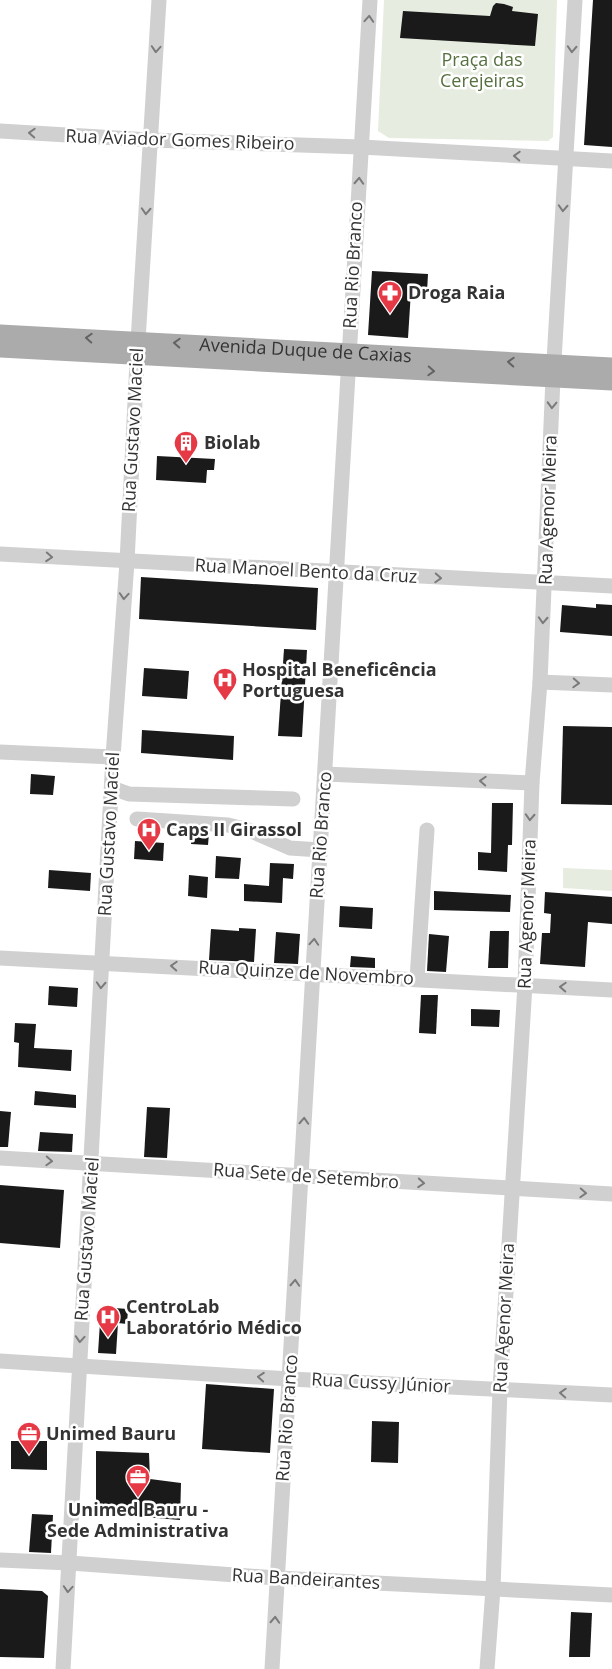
<svg xmlns="http://www.w3.org/2000/svg" width="612" height="1669" font-family="'Open Sans',sans-serif">
	<rect width="100%" height="100%" fill="#fff"/>
	<g fill="#e6ecdf">
		<path d="M384,0H557L553,137L548,141L389,138L378,131Z"/>
		<path d="M563,868L612,870V891L563,888Z"/>
	</g>
	<g fill="#1a1a1a">
		<path d="M593,0H612V147L584,145Z"/>
		<path d="M496,3L504,4L513,7L512,11L538,14L535,46L400,38L403,11L490,16L493,6Z"/>
		<path d="M372,271L428,274L427,292L411,291L408,338L368,335Z"/>
		<path d="M157,456L215,459L214,470H207L206,483L156,480Z"/>
		<path d="M141,577L318,588L316,630L139,619Z"/>
		<path d="M596,604L612,605V636L560,632L562,605L596,608Z"/>
		<path d="M284,649L307,650L302,737L278,736Z"/>
		<path d="M144,668L189,671L187,699L142,696Z"/>
		<path d="M563,726L612,727V805L561,804Z"/>
		<path d="M142,730L234,736L233,760L141,753Z"/>
		<path d="M31,774L55,776L53,795L30,794Z"/>
		<path d="M492,803H513L512,845H508L507,872L478,870V852L491,853Z"/>
		<path d="M192,832L209,833L208,845L191,844Z"/>
		<path d="M135,841L164,843L163,861L134,859Z"/>
		<path d="M216,856L241,858L239,879L215,878Z"/>
		<path d="M270,863L294,864L293,879L283,878L282,903L244,901V884L269,886Z"/>
		<path d="M49,870L91,873L90,891L48,888Z"/>
		<path d="M189,875L208,877L207,898L188,896Z"/>
		<path d="M434,891L511,895L510,912L434,910Z"/>
		<path d="M545,892L612,897V924L588,922L585,967L540,964L542,933H550L551,914L544,913Z"/>
		<path d="M340,906L373,908L372,929L339,927Z"/>
		<path d="M239,928L256,929L254,962L209,960L211,929L239,931Z"/>
		<path d="M490,931H509L508,968H488Z"/>
		<path d="M276,932L300,934L298,964L274,963Z"/>
		<path d="M429,934L449,936L446,972L427,971Z"/>
		<path d="M351,956L375,958V968L350,967Z"/>
		<path d="M49,986L78,988L77,1007L48,1005Z"/>
		<path d="M421,995H438L436,1034L419,1033Z"/>
		<path d="M471,1009L500,1010L499,1027L471,1026Z"/>
		<path d="M15,1023L36,1024L34,1048L72,1050L71,1071L18,1067L19,1043L14,1042Z"/>
		<path d="M35,1091L76,1095V1108L34,1105Z"/>
		<path d="M147,1107L170,1108L167,1158L144,1157Z"/>
		<path d="M0,1111L11,1112L8,1147H0Z"/>
		<path d="M40,1132L73,1134L72,1152L38,1151Z"/>
		<path d="M0,1185L64,1190L60,1248L0,1243Z"/>
		<path d="M101,1307L128,1309L127,1324L118,1323L116,1354L98,1353Z"/>
		<path d="M206,1384L274,1389L270,1453L202,1449Z"/>
		<path d="M372,1421L399,1422L398,1463L371,1462Z"/>
		<path d="M11,1441H47V1470L11,1469Z"/>
		<path d="M96,1451L149,1453L150,1479L181,1483L180,1520L96,1513Z"/>
		<path d="M32,1514L53,1515L51,1553L29,1552Z"/>
		<path d="M0,1589L42,1591L48,1596L44,1658L0,1657Z"/>
		<path d="M571,1612L592,1613L590,1657H569Z"/>
	</g>
	<g fill="none" stroke-linecap="round" stroke-linejoin="round">
		<g stroke="#d0d0d0" stroke-width="15">
			<path d="M0,131L150,140L361,147L612,161"/>
			<path d="M0,554L612,586"/>
			<path d="M540,682L612,685"/>
			<path d="M0,752L113,757"/>
			<path d="M325,774L532,783"/>
			<path d="M112,788L129,794L293,799"/>
			<path d="M137,819L228,825L249,830L290,848L320,850"/>
			<path d="M0,958L612,990"/>
			<path d="M417,979L427,830"/>
			<path d="M0,1158L612,1194"/>
			<path d="M0,1361L290,1379L612,1395"/>
			<path d="M0,1560L70,1563L277,1578L612,1595"/>
			<path d="M63,1669L113,757L127,562L138,341L159,0"/>
			<path d="M272,1669L370,0"/>
			<path d="M487,1669L493,1589L500,1389L525,985L532,783L540,682L553,378L575,0"/>
		</g>
		<g stroke="#ababab" stroke-width="19">
			<path id="s1" d="M0,334L612,367"/>
			<path d="M0,348L612,381"/>
		</g>
	</g>
	<defs><path id="oneway-chevron" d="M-2-3.5L2.5 0L-2 3.5" fill="none" stroke-width="1.6" stroke-linecap="round" stroke-linejoin="round" transform="scale(1.25)"/></defs>
	<g stroke="#7a7a7a">
		<use href="#oneway-chevron" transform="translate(369 19) rotate(-86)"/>
		<use href="#oneway-chevron" transform="translate(156 49) rotate(94)"/>
		<use href="#oneway-chevron" transform="translate(572 49) rotate(93)"/>
		<use href="#oneway-chevron" transform="translate(32 133) rotate(-177)"/>
		<use href="#oneway-chevron" transform="translate(517 156) rotate(-177)"/>
		<use href="#oneway-chevron" transform="translate(359 181) rotate(-87)"/>
		<use href="#oneway-chevron" transform="translate(563 208) rotate(93)"/>
		<use href="#oneway-chevron" transform="translate(146 211) rotate(93)"/>
		<use href="#oneway-chevron" transform="translate(552 405) rotate(92)"/>
		<use href="#oneway-chevron" transform="translate(49 557) rotate(4)"/>
		<use href="#oneway-chevron" transform="translate(438 578) rotate(3)"/>
		<use href="#oneway-chevron" transform="translate(124 596) rotate(94)"/>
		<use href="#oneway-chevron" transform="translate(543 620) rotate(93)"/>
		<use href="#oneway-chevron" transform="translate(576 683) rotate(3)"/>
		<use href="#oneway-chevron" transform="translate(483 781) rotate(-177)"/>
		<use href="#oneway-chevron" transform="translate(530 817) rotate(93)"/>
		<use href="#oneway-chevron" transform="translate(314 942) rotate(-86)"/>
		<use href="#oneway-chevron" transform="translate(174 966) rotate(-177)"/>
		<use href="#oneway-chevron" transform="translate(101 985) rotate(93)"/>
		<use href="#oneway-chevron" transform="translate(563 987) rotate(-177)"/>
		<use href="#oneway-chevron" transform="translate(304 1121) rotate(-87)"/>
		<use href="#oneway-chevron" transform="translate(49 1161) rotate(3)"/>
		<use href="#oneway-chevron" transform="translate(421 1183) rotate(4)"/>
		<use href="#oneway-chevron" transform="translate(583 1193) rotate(3)"/>
		<use href="#oneway-chevron" transform="translate(295 1283) rotate(-87)"/>
		<use href="#oneway-chevron" transform="translate(80 1339) rotate(94)"/>
		<use href="#oneway-chevron" transform="translate(261 1377) rotate(-176)"/>
		<use href="#oneway-chevron" transform="translate(563 1393) rotate(-177)"/>
		<use href="#oneway-chevron" transform="translate(68 1589) rotate(94)"/>
		<use href="#oneway-chevron" transform="translate(275 1620) rotate(-87)"/>
	</g>
	<g stroke="#636363">
		<use href="#oneway-chevron" transform="translate(89 338) rotate(-177)"/>
		<use href="#oneway-chevron" transform="translate(177 343) rotate(-177)"/>
		<use href="#oneway-chevron" transform="translate(511 362) rotate(-177)"/>
		<use href="#oneway-chevron" transform="translate(431 371) rotate(3)"/>
	</g>
	<defs>
		<symbol id="pharmacy-pin" viewBox="-11 -11 22 30"><path d="M0 17L-7.5 6A9.5 9.5 0 1 1 7.5 6Z" fill="#e63946" stroke="#fff"/><path d="M-2-6h4v4h4v4h-4v4h-4v-4h-4v-4h4Z" fill="#fff"/></symbol>
		<symbol id="building-pin" viewBox="-11 -11 22 30"><path d="M0 17L-7.5 6A9.5 9.5 0 1 1 7.5 6Z" fill="#e63946" stroke="#fff"/><path d="M-4-6H4V6H1V3H-1V6H-4ZM-2.5-4.3h1.7v1.8h-1.7ZM.8-4.3h1.7v1.8H.8ZM-2.5-1h1.7V.8h-1.7ZM.8-1h1.7V.8H.8Z" fill="#fff"/></symbol>
		<symbol id="hospital-pin" viewBox="-11 -11 22 30"><path d="M0 17L-7.5 6A9.5 9.5 0 1 1 7.5 6Z" fill="#e63946" stroke="#fff"/><path d="M-5-5h3v3.5h4V-5h3V5h-3V1.5h-4V5h-3Z" fill="#fff"/></symbol>
		<symbol id="office-pin" viewBox="-11 -11 22 30"><path d="M0 17L-7.5 6A9.5 9.5 0 1 1 7.5 6Z" fill="#e63946" stroke="#fff"/><path d="M-6-3h4V-5.5h4V-3h4V5H-6ZM-1-4.5V-3h2v-1.5ZM-6 0V1H6V0Z" fill="#fff"/></symbol>
	</defs>
	<g fill-rule="evenodd">
		<use href="#pharmacy-pin" x="376" y="279" width="28" height="38"/>
		<use href="#building-pin" x="172" y="429" width="28" height="38"/>
		<use href="#hospital-pin" x="211" y="666" width="28" height="38"/>
		<use href="#hospital-pin" x="135" y="816" width="28" height="38"/>
		<use href="#hospital-pin" x="94" y="1303" width="28" height="38"/>
		<use href="#office-pin" x="15" y="1420" width="28" height="38"/>
		<use href="#office-pin" x="124" y="1463" width="28" height="38"/>
	</g>
	<g text-anchor="middle" stroke-width="5" stroke-linejoin="round" paint-order="stroke">
		<g font-size="18" fill="#56703f" stroke="#fff">
			<text x="482" y="66">Praça das<tspan x="482" dy="21">Cerejeiras</tspan></text>
		</g>
		<g font-size="18" fill="#333" stroke="#fff">
			<text transform="translate(180 140) rotate(2)" y="6">Rua Aviador Gomes Ribeiro</text>
			<text transform="translate(353 265) rotate(-87)" y="6">Rua Rio Branco</text>
			<text dy="6" stroke="none"><textPath href="#s1" startOffset="306">Avenida Duque de Caxias</textPath></text>
			<text transform="translate(133 430) rotate(-87)" y="6">Rua Gustavo Maciel</text>
			<text transform="translate(548 510) rotate(-88)" y="6">Rua Agenor Meira</text>
			<text transform="translate(306 571) rotate(3)" y="6">Rua Manoel Bento da Cruz</text>
			<text transform="translate(109 834) rotate(-87)" y="6">Rua Gustavo Maciel</text>
			<text transform="translate(321 835) rotate(-86)" y="6">Rua Rio Branco</text>
			<text transform="translate(527 914) rotate(-88)" y="6">Rua Agenor Meira</text>
			<text transform="translate(306 973) rotate(3)" y="6">Rua Quinze de Novembro</text>
			<text transform="translate(306 1176) rotate(4)" y="6">Rua Sete de Setembro</text>
			<text transform="translate(87 1239) rotate(-86)" y="6">Rua Gustavo Maciel</text>
			<text transform="translate(504 1318) rotate(-87)" y="6">Rua Agenor Meira</text>
			<text transform="translate(381 1383) rotate(3)" y="6">Rua Cussy Júnior</text>
			<text transform="translate(287 1418) rotate(-86)" y="6">Rua Rio Branco</text>
			<text transform="translate(306 1579) rotate(3)" y="6">Rua Bandeirantes</text>
		</g>
		<g font-size="18" font-weight="bold" fill="#333" stroke="#fff" text-anchor="start">
			<text x="408" y="299">Droga Raia</text>
			<text x="204" y="449">Biolab</text>
			<text x="242" y="676">Hospital Beneficência<tspan x="242" dy="21">Portuguesa</tspan></text>
			<text x="166" y="836">Caps II Girassol</text>
			<text x="126" y="1313">CentroLab<tspan x="126" dy="21">Laboratório Médico</tspan></text>
			<text x="46" y="1440">Unimed Bauru</text>
			<text x="138" y="1516" text-anchor="middle">Unimed Bauru -<tspan x="138" dy="21">Sede Administrativa</tspan></text>
		</g>
	</g>
</svg>
